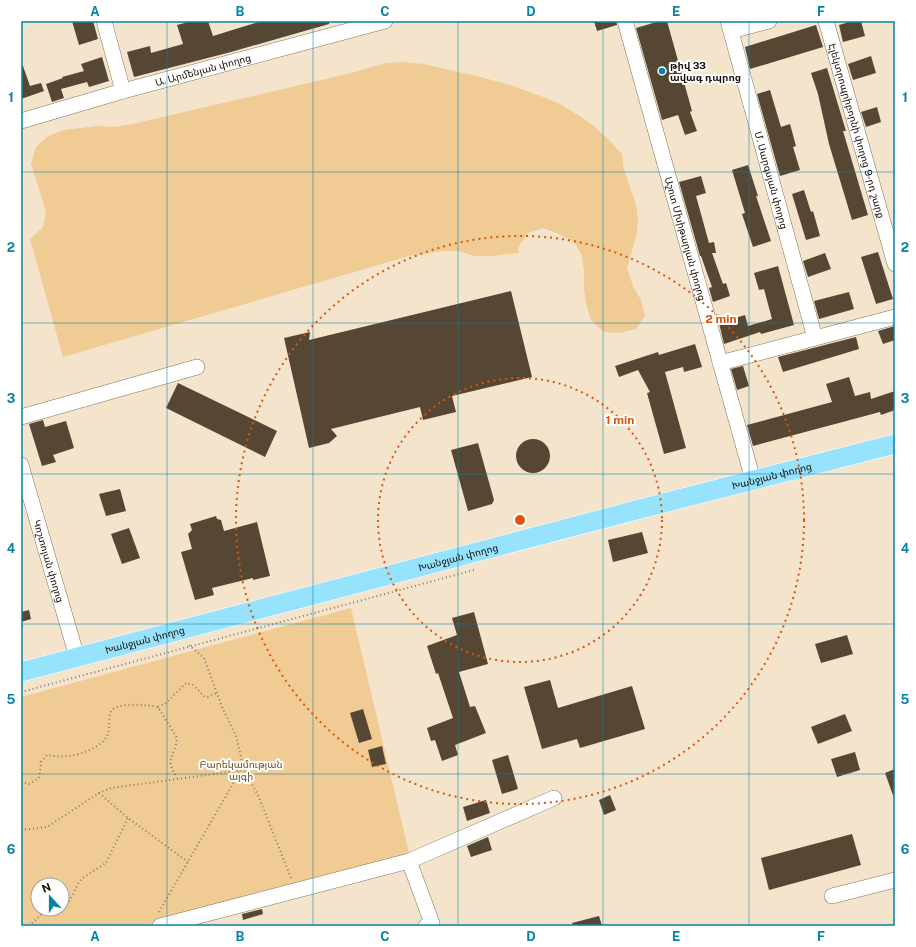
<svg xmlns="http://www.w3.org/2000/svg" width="916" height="947" font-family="'Public Sans','Noto Sans Armenian',sans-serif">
	<rect width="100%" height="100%" fill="#f4e4cc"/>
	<g fill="#f0cb93" fill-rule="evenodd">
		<path d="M403,62L423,64L477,76L510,85L543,97L560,104L578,115L594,126L609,140L622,154L624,170L636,204L638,220L636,237L627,268L633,286L641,300L645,316L636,329L620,333L604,332L591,320L586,304L584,289V272L582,256L574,242L559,234L543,228L528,233L518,247L519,253L492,256H475L459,251H443L409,256L63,357L30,239L43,227L46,211L31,164L36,147L48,136L64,130L97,126L115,127L133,124L351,73L386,63Z"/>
		<path d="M351,608L410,857L142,926H21V697ZM38,885H62V909H38Z"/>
	</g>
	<g fill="#554733">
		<path d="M72,21H93L98,39L79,45Z"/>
		<path d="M192,21H208L213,36L262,21H329V24L231,52L134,77L127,52L150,46L151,53L183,44L177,25Z"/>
		<path d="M594,21H616L617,25L597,31Z"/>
		<path d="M660,21H667L692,111L690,112L697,131L685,135L678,115L662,120L636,28Z"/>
		<path d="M853,21H861L865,36L843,42L839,25Z"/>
		<path d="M816,25L823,47L750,69L745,47Z"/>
		<path d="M871,56L876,73L853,80L848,64Z"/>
		<path d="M102,57L109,81L89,87L87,82L61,89L64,98L52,102L46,84L63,78L62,77L84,71L81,64Z"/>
		<path d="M21,66H23L30,86L41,83L44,91L21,99Z"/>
		<path d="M827,68L846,131H843L868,215L852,220L829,144L818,94L811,73Z"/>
		<path d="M770,90L781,127L790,124L796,146L793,147L800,170L780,176L757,94Z"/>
		<path d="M877,107L881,122L866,127L861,112Z"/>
		<path d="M748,165L758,196H756L771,241L753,247L742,214L745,213L732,170Z"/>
		<path d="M701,176L706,193L696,196L709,243L714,242L716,253H712L723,284L726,283L730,296L713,302L709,288L712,287L701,256H700L679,182Z"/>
		<path d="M804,190L811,212L813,211L820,236L806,240L792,194Z"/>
		<path d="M878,252L893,299L876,304L861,257Z"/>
		<path d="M825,253L831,269L808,277L803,261Z"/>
		<path d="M778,266L794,325L761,334L760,332L724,344L719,323L745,315L748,326L772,319L764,289L759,290L754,273Z"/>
		<path d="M511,291L532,377L452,396L456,412L423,420L420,407L331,429L337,436L329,443L309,448L284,338L310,332L309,340Z"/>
		<path d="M849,292L854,309L819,319L814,301Z"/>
		<path d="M895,326V340L883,344L878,331Z"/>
		<path d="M856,337L859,349L783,372L778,357Z"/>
		<path d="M695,344L702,367L684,372L683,367L665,372L686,448L664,454L647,393L650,392L638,370L619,377L615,366L658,352L659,355Z"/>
		<path d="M743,366L749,386L737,390L731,369Z"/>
		<path d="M849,377L855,396L870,392L871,399L895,391V410L881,415L880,412L753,446L747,425L832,402L826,384Z"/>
		<path d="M178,383L277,431L265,457L166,408Z"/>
		<path d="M43,420L45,427L66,421L74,448L53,455L56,462L42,466L29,424Z"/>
		<circle cx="533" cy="456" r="17"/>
		<path d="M478,443L494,500L492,504L468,511L451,450Z"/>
		<path d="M120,489L126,511L106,516L99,494Z"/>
		<path d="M216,516L217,519L221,520L224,531L257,522L270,576L253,580V578L212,588L214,595L195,600L181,552L192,549L188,534L192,530L190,524Z"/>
		<path d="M129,528L140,558L122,564L111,534Z"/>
		<path d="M642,532L648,553L613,562L608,540Z"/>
		<path d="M29,610L31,619L21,622V612Z"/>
		<path d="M474,612L488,664L459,672L470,707L475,706L486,733L455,745L458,755L442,761L435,740L431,741L427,728L453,718L438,673L436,674L427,646L457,635L452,618Z"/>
		<path d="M847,635L853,654L821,663L815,644Z"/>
		<path d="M550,680L558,708L632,686L645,729L580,748L577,739L542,749L524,687Z"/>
		<path d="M363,709L372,739L359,743L350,713Z"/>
		<path d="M845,714L852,731L818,744L811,727Z"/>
		<path d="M382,746L386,764L372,767L368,750Z"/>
		<path d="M855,752L860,770L837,777L831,759Z"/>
		<path d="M508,755L518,789L502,794L492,760Z"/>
		<path d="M895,769V798H894L885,773Z"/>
		<path d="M610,795L616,810L604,815L599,800Z"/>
		<path d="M486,800L490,813L467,821L463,807Z"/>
		<path d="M852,834L861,865L769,890L761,858Z"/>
		<path d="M488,837L492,850L471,857L467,846Z"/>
		<path d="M262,909L263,914L243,920L242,914Z"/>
		<path d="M599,916L602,926H573L572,923Z"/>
	</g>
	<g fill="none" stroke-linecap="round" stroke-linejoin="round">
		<defs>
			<g id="minor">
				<path d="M104,21L123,91"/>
				<path id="s1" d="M625,21L753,480"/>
				<path id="s2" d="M728,21L815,338"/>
				<path id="s3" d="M826,21L895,264"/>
				<path d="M731,31L769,21"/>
				<path id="s4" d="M21,121L123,91L385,21"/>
				<path d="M720,363L895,317"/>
				<path d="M21,417L197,367"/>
				<path id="s5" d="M21,465L77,657"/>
				<path d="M409,861L554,798"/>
				<path d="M832,896L895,880"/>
				<path d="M160,926L409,861L432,923L426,926"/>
			</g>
			<g id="major">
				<path id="s6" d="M21,672L644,508L895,444"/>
			</g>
		</defs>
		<use href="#minor" stroke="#82735e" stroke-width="16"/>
		<use href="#major" stroke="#fff" stroke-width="20"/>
		<g stroke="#867b6b" stroke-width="2" stroke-dasharray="1 3" stroke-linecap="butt">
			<path d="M189,645L204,658L222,707L236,736L244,770L258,795L291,878"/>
			<path d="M21,692L474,570"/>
			<path d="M158,707L165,704L186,683L193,685L205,697H208L217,693"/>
			<path d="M21,782L29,784L39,778L41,762L47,755C54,756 61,757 69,756C82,754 103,747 108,734C111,727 107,716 112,710C119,702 149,705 158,707L177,738C175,758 164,757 177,778"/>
			<path d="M99,793L128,818L188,862"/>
			<path d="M21,830L47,827L99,793L111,788L244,770"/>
			<path d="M62,905L69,902L79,882L84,877L106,863L128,818"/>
			<path d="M159,912L241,770"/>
			<path d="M29,926L44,912L51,909"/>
		</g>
		<use href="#minor" stroke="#fff" stroke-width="15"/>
		<use href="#major" stroke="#97e2fd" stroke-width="19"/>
	</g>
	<path fill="none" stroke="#0483a7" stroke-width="1" stroke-opacity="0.55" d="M167,21V926M313,21V926M458,21V926M603,21V926M749,21V926M21,172H895M21,323H895M21,474H895M21,624H895M21,774H895"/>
	<g fill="none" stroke="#dd550c" stroke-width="2" stroke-dasharray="2 4">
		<circle cx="520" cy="520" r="142"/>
		<circle cx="520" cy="520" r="284"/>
	</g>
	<circle fill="#0483a7" stroke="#fff" stroke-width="1.5" cx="662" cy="71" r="4"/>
	<g text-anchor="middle" stroke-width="4" stroke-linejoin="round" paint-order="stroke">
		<g font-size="10" font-weight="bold" fill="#120c05" stroke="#fff" text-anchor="start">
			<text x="670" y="69">թիվ 33<tspan x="670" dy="12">ավագ դպրոց</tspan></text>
		</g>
		<g font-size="10" fill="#120c05" stroke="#fff">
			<text dy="4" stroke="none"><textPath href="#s4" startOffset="189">Ա. Արմենյան փողոց</textPath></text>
			<text dy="4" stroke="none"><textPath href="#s3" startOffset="114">Էլեկտրոպրիբորնի փողոց 9-րդ շարք</textPath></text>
			<text dy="4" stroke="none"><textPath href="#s2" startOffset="165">Մ. Սարգսյան փողոց</textPath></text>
			<text dy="4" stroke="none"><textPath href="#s1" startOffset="226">Աշոտ Մխիթարյան փողոց</textPath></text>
			<text dy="4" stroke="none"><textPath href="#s6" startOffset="776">Խանջյան փողոց</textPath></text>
			<text dy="4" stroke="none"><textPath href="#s6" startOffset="452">Խանջյան փողոց</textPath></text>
			<text dy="4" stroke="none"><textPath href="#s5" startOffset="100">Կոշտոյան փողոց</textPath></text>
			<text dy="4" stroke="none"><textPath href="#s6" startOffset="128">Խանջյան փողոց</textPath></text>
		</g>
		<g font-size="10" fill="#694e22" stroke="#fff">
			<text x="241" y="768">Բարեկամության<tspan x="241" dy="12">այգի</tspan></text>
		</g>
	</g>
	<circle cx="520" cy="520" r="6" fill="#dd550c" stroke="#fff" stroke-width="2"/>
	<g font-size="12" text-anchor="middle" font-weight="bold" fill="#dd550c" stroke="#fff" stroke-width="4" stroke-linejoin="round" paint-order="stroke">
		<text x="721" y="323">2 min</text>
		<text x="620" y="424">1 min</text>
	</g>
	<rect width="916" height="947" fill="none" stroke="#ffffff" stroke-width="44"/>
	<g transform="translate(50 897) rotate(339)"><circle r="19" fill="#ffffff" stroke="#a09e9b"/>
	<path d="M0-3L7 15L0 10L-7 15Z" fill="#0483a7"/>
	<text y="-6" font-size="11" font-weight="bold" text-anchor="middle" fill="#120c05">N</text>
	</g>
	<rect x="22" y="22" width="872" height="903" fill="none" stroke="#0483a7" stroke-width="1.5"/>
	<g font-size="13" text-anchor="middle" font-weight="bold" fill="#0483a7">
		<text x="95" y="16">A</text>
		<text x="240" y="16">B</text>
		<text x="385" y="16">C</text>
		<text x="531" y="16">D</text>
		<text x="676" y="16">E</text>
		<text x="821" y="16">F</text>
		<text x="11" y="102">1</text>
		<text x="905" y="102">1</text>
		<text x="11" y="252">2</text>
		<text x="905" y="252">2</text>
		<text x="11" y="403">3</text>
		<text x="905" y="403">3</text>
		<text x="11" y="553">4</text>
		<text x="905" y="553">4</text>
		<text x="11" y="704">5</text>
		<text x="905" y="704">5</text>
		<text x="11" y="854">6</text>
		<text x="905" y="854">6</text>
		<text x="95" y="941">A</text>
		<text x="240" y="941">B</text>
		<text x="385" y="941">C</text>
		<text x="531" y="941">D</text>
		<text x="676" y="941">E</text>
		<text x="821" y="941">F</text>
	</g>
</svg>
